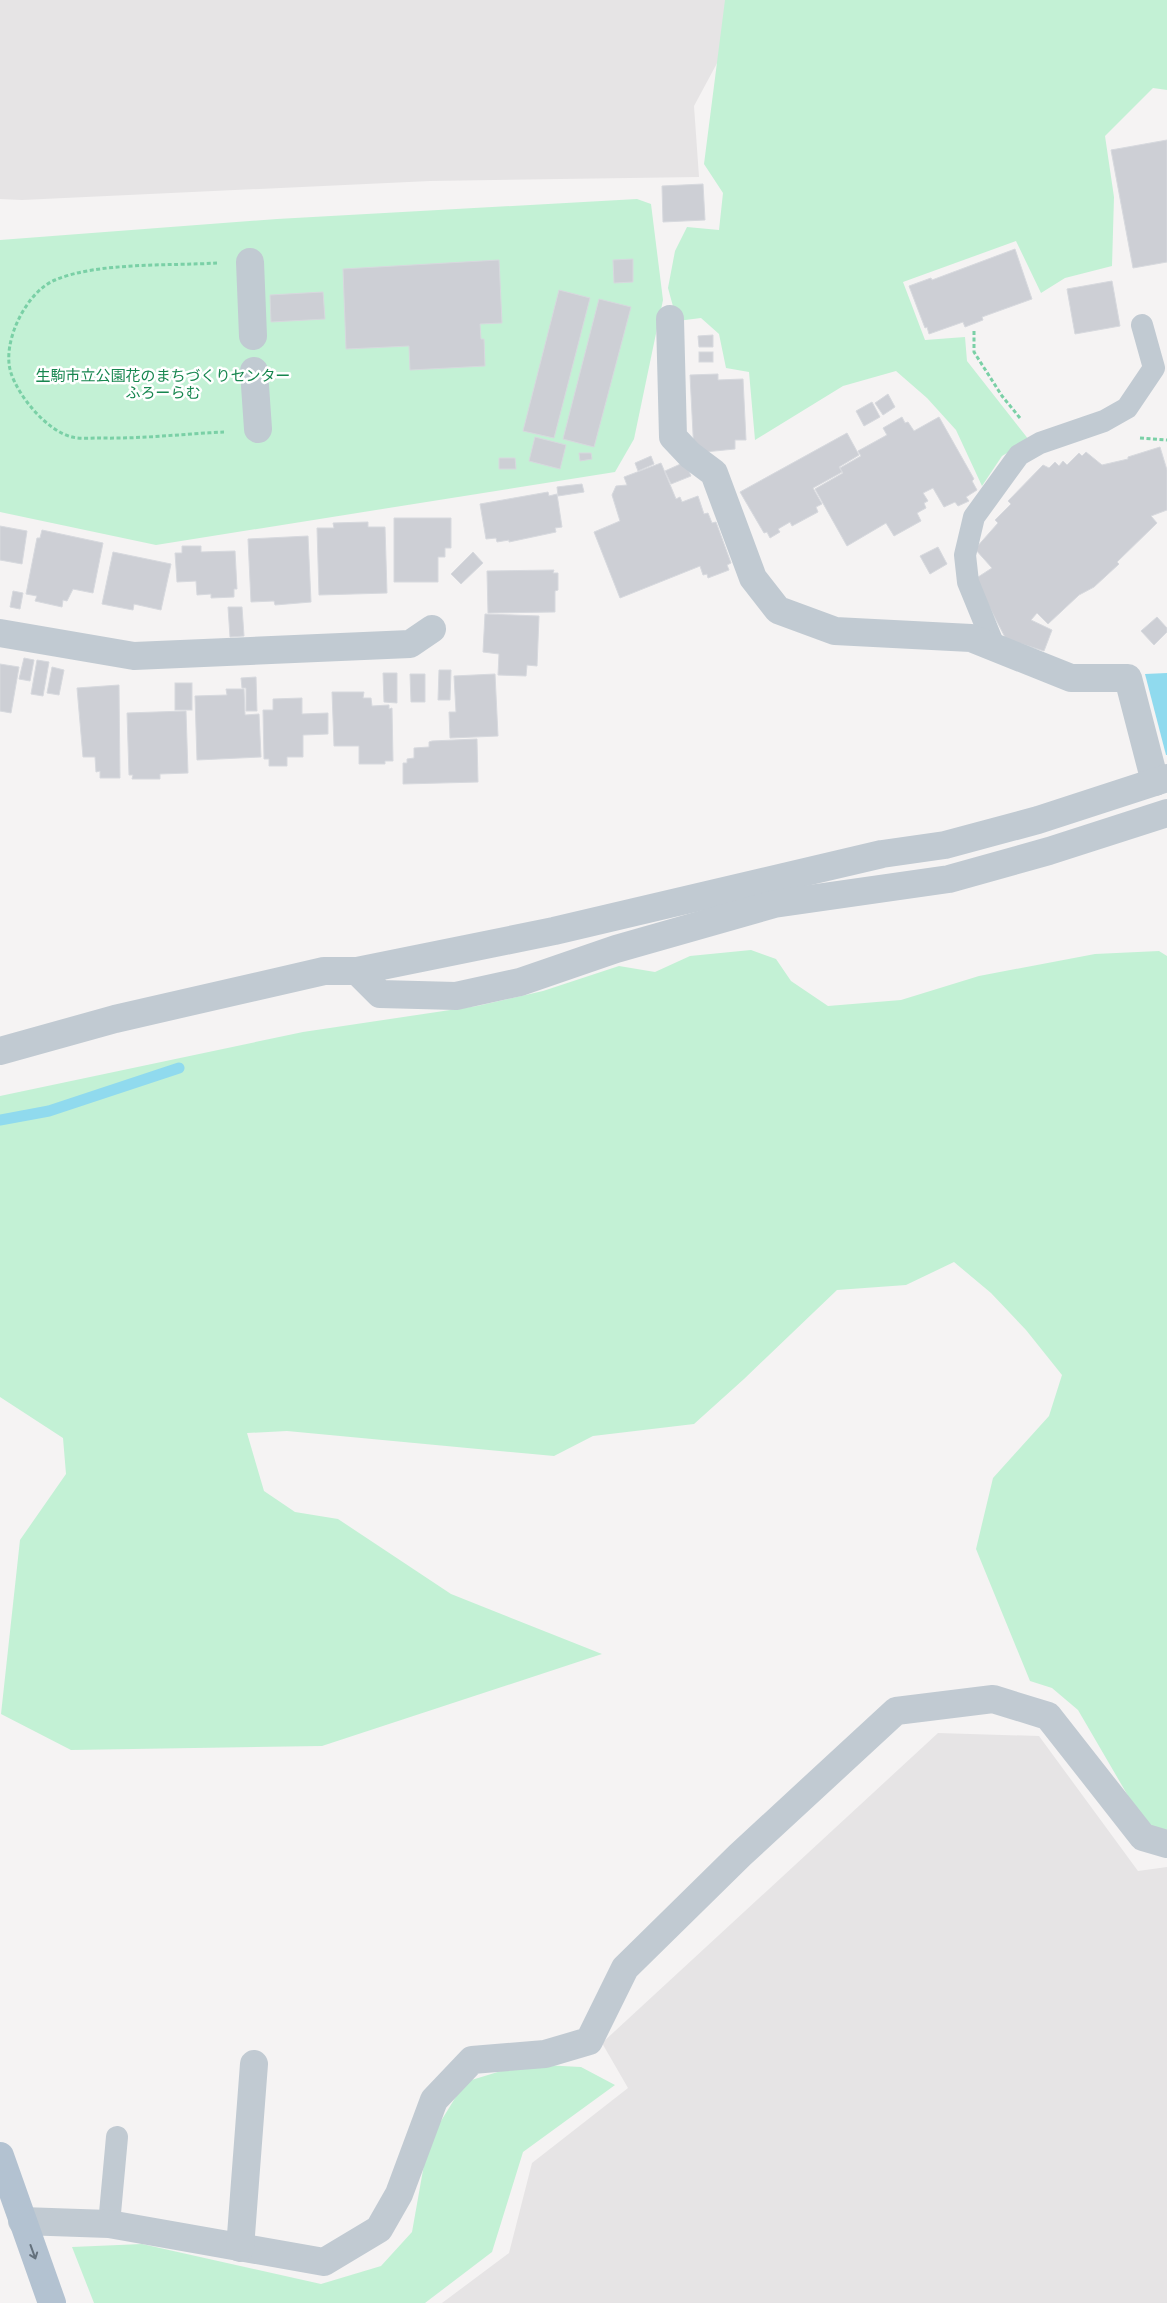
<svg xmlns="http://www.w3.org/2000/svg" width="1167" height="2303" font-family="Raleway,'Noto Sans JP',sans-serif">
	<rect width="100%" height="100%" fill="#f5f3f3"/>
	<g fill="#e6e4e5">
		<path d="M0,0H751L694,106L699,177L430,181L22,200L0,199Z"/>
		<path d="M938,1733L1039,1736L1138,1871L1167,1867V2303H442L509,2253L532,2163L628,2088L602,2043Z"/>
	</g>
	<g fill="#c3f1d5">
		<path d="M725,0H1167V90L1153,88L1105,136L1114,197L1112,266L1065,278L1041,293L1016,241L903,282L925,340L965,337L967,361L1029,440L1002,456L982,486L956,430L927,398L896,371L843,386L755,440L749,372L726,368L719,334L701,318L677,321L668,288L675,251L687,227L719,230L723,193L704,164Z"/>
		<path d="M637,199L651,204L663,300L634,439L615,472L156,545L0,512V240L277,219Z"/>
		<path d="M751,950L776,959L791,981L828,1006L901,1000L979,976L1095,954L1159,951L1167,956V1830L1145,1825L1078,1710L1052,1688L1030,1681L976,1549L993,1478L1049,1416L1062,1375L1026,1330L991,1293L954,1262L906,1285L837,1290L744,1379L694,1424L593,1436L554,1456L287,1431L247,1433L264,1491L295,1512L338,1519L451,1594L602,1654L322,1746L71,1750L1,1714L20,1540L66,1474L63,1438L0,1397V1096L303,1032L477,1006L543,991L619,966L655,972L690,956Z"/>
		<path d="M524,2064L581,2067L615,2085L523,2152L492,2252L425,2303H94L72,2247L142,2244L321,2284L381,2266L412,2232L428,2142L465,2082Z"/>
	</g>
	<path fill="#90daee" d="M1167,673V755H1166L1145,674Z"/>
	<g fill="none" stroke-linecap="round" stroke-linejoin="round">
		<path stroke="#90daee" stroke-width="11" d="M0,1120L49,1111L179,1068"/>
	</g>
	<g fill="#cdcfd5" stroke="#d7d9de">
		<path d="M1167,140V262L1133,268L1111,150Z"/>
		<path d="M703,184L705,220L663,222L662,186Z"/>
		<path d="M1015,249L1032,299L982,317L983,320L965,327L963,322L929,334L927,327L925,328L909,286L931,278L932,280Z"/>
		<path d="M633,259V282L614,283L613,260Z"/>
		<path d="M499,260L502,323L480,324L481,339H484L485,366L410,370L409,346L346,349L343,269Z"/>
		<path d="M1112,281L1120,326L1075,334L1067,289Z"/>
		<path d="M559,290L590,298L554,438L523,431Z"/>
		<path d="M323,292L325,319L271,322L270,295Z"/>
		<path d="M599,299L631,307L594,447L563,439Z"/>
		<path d="M713,335V347H699L698,336Z"/>
		<rect x="699" y="352" width="14" height="10"/>
		<path d="M718,374V380L743,379L746,440H735V449L694,453L690,375Z"/>
		<path d="M888,394L895,407L883,415L875,403Z"/>
		<path d="M872,402L880,417L864,426L856,411Z"/>
		<path d="M902,417L905,423L908,422L914,431L939,417L974,479L972,481L977,490L966,497L969,501L958,506L955,502L944,507L933,488L923,493L928,501L924,503L926,508L917,513L921,521L894,536L886,523L847,546L815,489L843,473L840,468L861,456L858,451L887,435L883,428Z"/>
		<path d="M847,433L859,455L839,467L842,472L813,488L822,504L816,507L818,512L792,526L790,522L778,529L780,532L770,538L767,532L764,533L740,492Z"/>
		<path d="M535,437L566,445L560,469L529,461Z"/>
		<path d="M1160,447L1167,470V510L1151,516L1157,523L1117,562L1119,564L1094,587L1079,595L1048,624L1037,613L1031,620L1052,630L1044,651L1022,644L1008,643L975,579L992,568L975,549L998,523L995,520L1011,504L1008,501L1043,465L1049,468L1055,462L1059,466L1063,461L1067,465L1079,453L1082,456L1086,452L1102,465L1128,459V457Z"/>
		<path d="M579,453H591L592,459L580,461Z"/>
		<path d="M651,456L654,464L638,471L635,463Z"/>
		<path d="M499,458H515L516,469H499Z"/>
		<path d="M685,462L691,476L671,484L665,471Z"/>
		<path d="M661,463L676,499L680,497L682,502L698,496L704,514L708,513L712,523L716,522L731,563L727,565L729,570L708,578L707,574L703,575L700,566L620,598L594,532L620,521L612,495L616,486L627,485L624,477Z"/>
		<path d="M582,484L584,492L558,496L557,487Z"/>
		<path d="M548,492L549,496L557,494L562,527L555,528L556,532L509,542V540L497,542L496,538L486,539L480,504Z"/>
		<path d="M394,518H451V548H445V557H438V582H394Z"/>
		<path d="M368,522V527H385L387,593L319,595L317,528H334L333,523Z"/>
		<path d="M0,526L27,531L22,564L0,560Z"/>
		<path d="M42,530L103,543L93,593L73,589L67,601L63,600L62,607L35,601L37,596L26,594L37,538H40Z"/>
		<path d="M308,536L311,602L275,605L274,601L251,602L248,539Z"/>
		<path d="M182,546H201V552L235,551L237,589H234V597L211,598V594L197,595L196,581L177,582L175,553H182Z"/>
		<path d="M938,547L947,564L930,574L920,556Z"/>
		<path d="M113,552L171,564L161,610L134,604L133,610L102,604Z"/>
		<path d="M473,552L483,563L461,584L451,574Z"/>
		<path d="M554,570L553,573H558V590L555,591V612L488,613L487,571Z"/>
		<path d="M13,591L23,593L20,609L10,607Z"/>
		<path d="M228,607H242L244,636L230,637Z"/>
		<path d="M485,614L539,616L537,666L527,665L526,676L498,675L499,654L483,652Z"/>
		<path d="M1157,617L1167,628V632L1154,645L1141,631Z"/>
		<path d="M24,658L34,660L30,681L19,679Z"/>
		<path d="M37,660L49,662L43,696L31,694Z"/>
		<path d="M0,664L19,667L11,713L0,711Z"/>
		<path d="M52,667L64,670L59,695L47,693Z"/>
		<path d="M439,670H451L450,700H438Z"/>
		<path d="M383,673H397V703L384,702Z"/>
		<path d="M410,674H425V702H411Z"/>
		<path d="M495,674L498,736L450,738L449,712H456L454,676Z"/>
		<path d="M256,677L257,711H246V688H242L241,678Z"/>
		<rect x="175" y="683" width="17" height="27"/>
		<path d="M119,685L120,778H100V771L96,772L95,757H83L77,688Z"/>
		<path d="M226,689H244L245,715L259,714L261,757L197,760L195,696L227,695Z"/>
		<path d="M332,692H364L363,698H371L372,706L389,705V709L392,708L393,761H385V764H359V746H334Z"/>
		<path d="M302,698V714L328,713V734L303,735V757H287V766H269V759H264L263,710H273V699Z"/>
		<path d="M186,711L188,773L160,774V779H132L133,775H129L127,713Z"/>
		<path d="M477,739L478,782L403,784V763H407V759L414,758V748L429,747V742L432,741Z"/>
	</g>
	<g fill="none" stroke-linecap="round" stroke-linejoin="round">
		<g stroke="#7ad0a6" stroke-width="3" stroke-dasharray="4 2.5" stroke-linecap="butt">
			<path d="M217,263C169,266 98,262 55,280C26,292 1,343 11,373C19,397 47,431 72,437C80,439 90,438 99,438C140,439 182,434 224,432"/>
			<path d="M974,331V352L1002,396L1020,418"/>
			<path d="M1140,438L1167,440"/>
		</g>
		<g stroke="#c1cad2" stroke-width="22">
			<path d="M995,648L968,582L965,555L974,517L1019,455L1040,443L1104,421L1127,408L1154,368L1142,325"/>
			<path d="M109,2224L117,2137"/>
		</g>
		<g stroke="#c1cad2" stroke-width="28">
			<path d="M250,262L253,336"/>
			<path d="M670,319L673,437L690,455L714,473L753,578L778,610L835,631L971,638L1071,678H1128L1155,782"/>
			<path d="M254,371L258,429"/>
			<path d="M0,633L134,656L410,644L432,629"/>
			<path d="M357,971L554,931L882,854L945,845L1038,820L1167,778"/>
			<path d="M0,1051L115,1019L324,971H357L380,994L456,996L520,982L616,949L774,904L949,879L1049,851L1167,813"/>
			<path d="M22,2221L109,2224L324,2262L379,2229L399,2194L434,2100L472,2060L545,2054L589,2041L625,1968L740,1855L896,1711L993,1699L1048,1716L1143,1837L1167,1844"/>
			<path d="M240,2248L254,2064"/>
		</g>
		<path stroke="#b3c2d1" stroke-width="28" d="M0,2156L52,2303"/>
	</g>
	<defs><path id="oneway-shaft" d="M-6 0H5M1.5-3L5.5 0L1.5 3" fill="none" stroke-width="1.6" stroke-linecap="round" stroke-linejoin="round" transform="scale(1.25)"/></defs>
	<use stroke="#64717d" href="#oneway-shaft" transform="translate(33 2252) rotate(70)"/>
	<g text-anchor="middle" stroke-width="5" stroke-linejoin="round" paint-order="stroke">
		<g font-size="15" fill="#17864f" stroke="#fff">
			<text x="163" y="381">生駒市立公園花のまちづくりセンター<tspan x="163" dy="17">ふろーらむ</tspan></text>
		</g>
	</g>
</svg>
